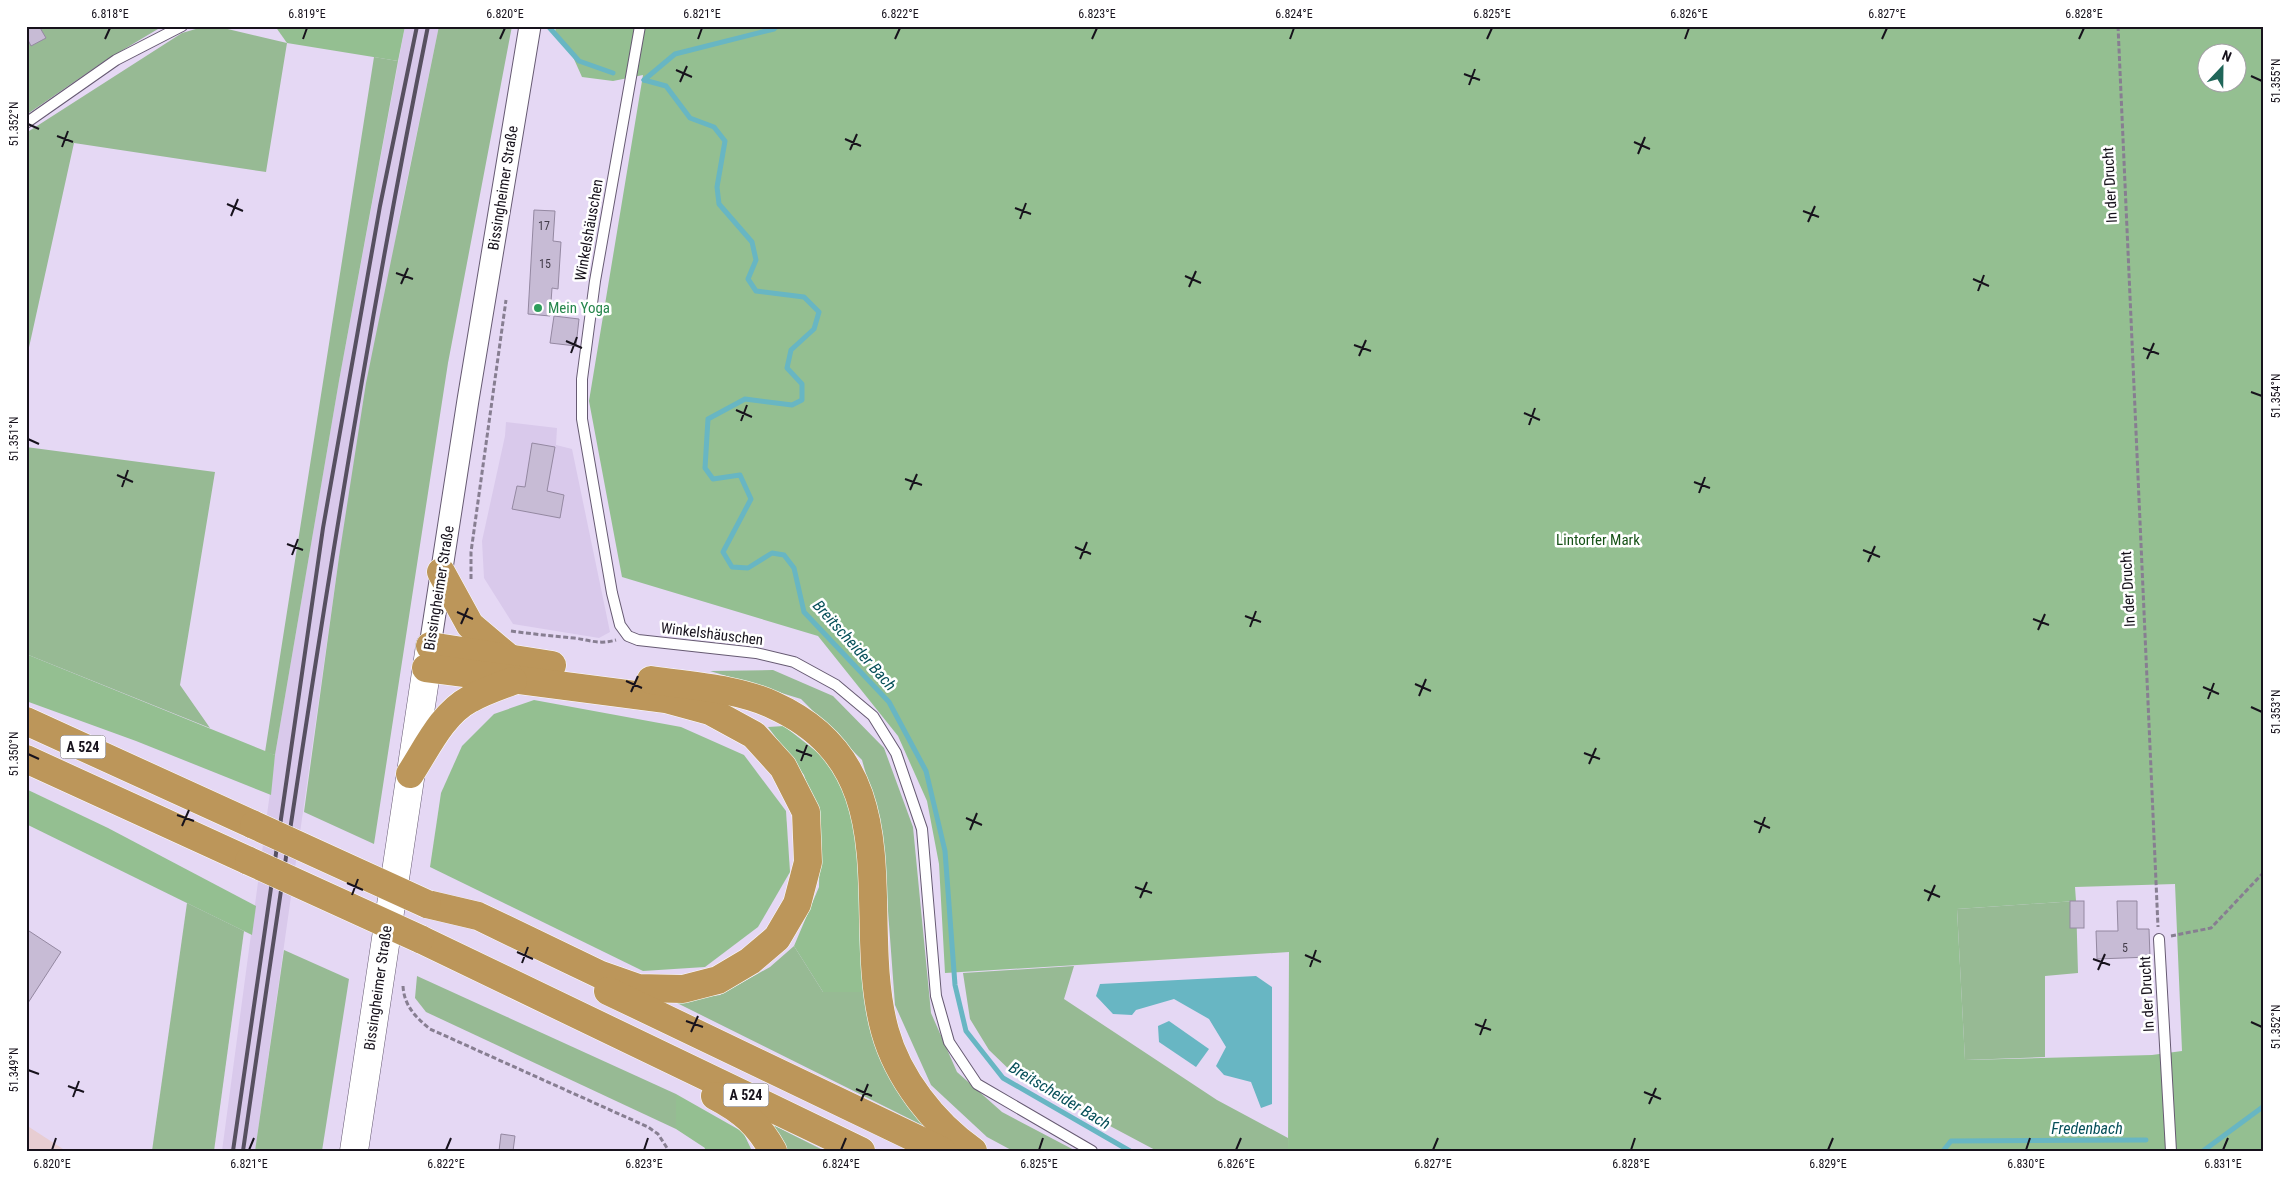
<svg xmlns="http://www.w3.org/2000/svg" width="2290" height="1177" font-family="'Roboto Condensed',sans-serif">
	<rect width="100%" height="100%" fill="#e5d8f4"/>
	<path fill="#e7cdd2" d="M26,1125L66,1151H26Z"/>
	<g fill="#d9c9eb">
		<path d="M405,26H439L401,209L339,557L255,1151H222L275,755L339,381Z"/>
		<path d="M506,422L557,428L556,445L572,449L610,632L599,638L513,624L484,578L482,541L505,436Z"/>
	</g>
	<g fill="#97ba94">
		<path d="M26,26H163L106,60L26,115Z"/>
		<path d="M206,26H215L287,43L266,172L74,143L26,361V133L182,33Z"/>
		<path d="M439,26H512L448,363L374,844L304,812L339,557L366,383Z"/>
		<path d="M374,57L398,61L339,381L275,755L265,752Z"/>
		<path d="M26,447L215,472L180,685L210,728L26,654Z"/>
		<path d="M773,670L833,696L884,748L913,827L931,1013L957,1072L1002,1112L1076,1151H1013L987,1137L931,1085L895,1005L882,830L862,760L801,699L710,671Z"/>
		<path d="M2076,901L2078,973L2045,976V1057L1965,1060L1957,909Z"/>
		<path d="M187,903L244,931L214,1151H152Z"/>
		<path d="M794,946L823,992H868L932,1130L673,1001L720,995L770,967Z"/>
		<path d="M284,950L349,979L322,1151H255Z"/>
		<path d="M1074,966L1064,999L1217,1100L1288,1138V1151H1157L1016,1076L989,1050L970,1019L963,973Z"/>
		<path d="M417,976L676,1094V1129L426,1012L415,998Z"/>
		<path d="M769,1123L825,1151H783Z"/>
	</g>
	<g fill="#94bf91" fill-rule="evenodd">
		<path d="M275,26H405L398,61L287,43Z"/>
		<path d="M556,26H2264V1151H1288L1289,952L945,973L939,864L927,801L898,736L818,636L622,577L589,401L643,75L613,81L582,77L569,48L555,33ZM2208,52H2238V82H2208ZM2175,884L2182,1051L2152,1055L1965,1060L1957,909L2076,901L2075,887Z"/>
		<path d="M26,654L275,755L271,795L136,741L26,701Z"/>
		<path d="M534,700L681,727L744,755L786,811L790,872L758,927L705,967L643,971L430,867L441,793L462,746L494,714Z"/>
		<path d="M784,726L826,759L851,799L861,850L868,992H823L794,946L819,887L820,827L804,775L768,727Z"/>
		<path d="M26,789L108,828L256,906L252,935L26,824Z"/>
		<path d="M676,1094L743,1132L752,1151H704L705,1148L676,1129Z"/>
	</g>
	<g fill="#68b6c3">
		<path d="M1256,976L1272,987V1104L1261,1108L1251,1082L1224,1075L1216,1066L1226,1047L1209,1019L1174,999L1136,1010L1132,1015L1113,1014L1096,996L1100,984Z"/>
		<path d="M1169,1021L1209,1049L1196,1067L1159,1042L1158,1026Z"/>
	</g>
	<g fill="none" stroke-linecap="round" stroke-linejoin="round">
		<g stroke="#68b6c3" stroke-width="5">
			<path d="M548,26L579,61L613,73"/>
			<path d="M644,80L666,86L690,118L714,127L725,141L717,187L719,204L752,242L756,260L748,279L756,291L804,297L819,312L814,329L791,350L787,368L802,384V400L792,405L745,399L708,419L705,468L713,479L740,475L751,499L723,552L732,567L748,568L772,553L784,555L794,568L804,612L889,702L926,771L945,851L955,985L966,1031L1003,1078L1130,1151"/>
			<path d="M644,80L675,54L774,29L777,26"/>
			<path d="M1943,1151L1951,1141L2146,1140"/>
			<path d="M2203,1151L2264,1106"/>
		</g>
	</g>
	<g fill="#c7bbd5" stroke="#9488a1">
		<path d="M26,26H39L46,38L31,46L26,36Z"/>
		<path d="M534,210L555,211L553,241L561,242L558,289L552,288L550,316L528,314Z"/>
		<path d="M554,316L579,319L576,346L550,343Z"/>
		<path d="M532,443L555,447L547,491L564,495L560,518L512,509L517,486L525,487Z"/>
		<rect x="2070" y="901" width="14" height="27"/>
		<path d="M2117,901H2137V929H2149L2150,957L2097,959L2096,931H2118Z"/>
		<path d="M26,929L61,952L26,1006Z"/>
		<path d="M501,1134L515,1136L513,1151H499Z"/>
	</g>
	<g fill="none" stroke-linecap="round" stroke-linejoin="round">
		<defs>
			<g id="lane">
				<path d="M640,26L595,281L582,379V419L612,593L620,625L628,636L638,640L756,653L794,662L836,685L873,716L896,753L922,829L936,996L949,1042L977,1084L1092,1151"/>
				<path d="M26,123L116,60L182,26"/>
				<path d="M2159,939L2171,1151"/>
			</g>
			<path id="street" d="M430,646L468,400L530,26"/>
			<path id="secondary" d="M354,1151L430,646"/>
			<g id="highway">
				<path d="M441,572L470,625L508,657"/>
				<path d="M430,646L552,665"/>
				<path d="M426,668L666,699L710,711L754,735L783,767L806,812L808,862L797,904L777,938L750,961L718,980L683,989L638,988L601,975L478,916L427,904"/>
				<path d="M651,680C691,686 736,688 773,705C915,769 853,915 885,1031C898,1078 934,1124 973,1151"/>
				<path d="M26,721L254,825"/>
				<path d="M26,759L249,861"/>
				<path d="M410,774C427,748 442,714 470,699C484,691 499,686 513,681"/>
				<path d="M420,939L861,1151"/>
				<path d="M608,991L942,1151"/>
				<path d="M715,1096C742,1110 758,1124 773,1151"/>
			</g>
		</defs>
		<use href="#lane" stroke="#665a72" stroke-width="12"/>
		<use href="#street" stroke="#665a72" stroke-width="23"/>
		<use href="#secondary" stroke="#665a72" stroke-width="29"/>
		<use href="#highway" stroke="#fff" stroke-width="29"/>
		<g stroke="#877e91" stroke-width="3" stroke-dasharray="5 2.5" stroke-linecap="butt">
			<path d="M2118,26L2158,927"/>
			<path d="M471,579V552L506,300"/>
			<path d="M511,631C532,634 553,636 574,638C590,640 599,645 616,640"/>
			<path d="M2171,936L2211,928L2264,872"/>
			<path d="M403,986C404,1005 415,1017 430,1029L648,1127L658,1134L669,1151"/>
		</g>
		<use href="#lane" stroke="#fff" stroke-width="10"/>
		<use href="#street" stroke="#fff" stroke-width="21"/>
		<use href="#secondary" stroke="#fff" stroke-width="28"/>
		<use href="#highway" stroke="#bc965a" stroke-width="28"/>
		<g stroke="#575060" stroke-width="4">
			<path d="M233,1151L323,528L380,206L417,26"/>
			<path d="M243,1151C297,775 353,399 428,26"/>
		</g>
		<defs>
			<g id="highway-bridge">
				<path d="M254,825L427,904"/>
				<path d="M249,861L420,939"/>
			</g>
		</defs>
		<use href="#highway-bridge" stroke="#fff" stroke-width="29" stroke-linecap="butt"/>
		<use href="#highway-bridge" stroke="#bc965a" stroke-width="28"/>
	</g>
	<path fill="none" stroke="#17121c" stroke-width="2" d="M105,39L110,28M303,39L307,28M500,39L505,28M698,39L702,28M895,39L900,28M1092,39L1097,28M1290,39L1294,28M1487,39L1492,28M1685,39L1689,28M1882,39L1887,28M2079,39L2084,28M676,70L692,77M1464,74L1480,80M2251,76L2262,81M680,82L687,66M1469,85L1475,69M28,124L39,129M57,136L73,142M845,139L861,146M1634,142L1650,149M62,147L68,131M850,150L857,134M1638,154L1645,137M227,204L243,211M1015,208L1031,214M1803,211L1819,217M231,216L238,199M1020,219L1026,203M1808,222L1815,206M396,273L413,279M1185,276L1201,283M1973,279L1989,286M401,284L408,268M1189,287L1196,271M1978,291L1984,275M566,341L582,348M1354,345L1371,351M2143,348L2159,354M571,353L577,337M1359,356L1366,340M2147,359L2154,343M2251,392L2262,396M736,410L752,417M1524,413L1540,420M741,421L747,405M1529,425L1535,408M28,439L39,444M117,475L133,482M905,479L922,485M1694,482L1710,488M122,487L128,470M910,490L917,474M1699,493L1705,477M287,544L303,550M1075,547L1091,554M1863,550L1880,557M292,555L298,539M1080,559L1087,542M1868,562L1875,546M457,612L473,619M1245,616L1261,622M2033,619L2049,625M461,624L468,608M1250,627L1256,611M2038,630L2045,614M626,681L642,688M1415,684L1431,691M2203,687L2219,694M631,692L638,676M1419,696L1426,679M2208,699L2214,683M2251,707L2262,712M796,750L812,756M1584,753L1600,759M28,754L39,759M801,761L807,745M1589,764L1596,748M177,815L194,821M966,818L982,825M1754,821L1770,828M182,826L189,810M970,830L977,813M1759,833L1765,817M347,883L363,890M1135,887L1152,893M1924,890L1940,897M352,895L358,879M1140,898L1147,882M1928,901L1935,885M517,952L533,959M1305,955L1321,962M2093,959L2110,965M522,963L528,947M1310,967L1316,950M2098,970L2105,954M686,1021L703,1027M2251,1022L2262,1027M1475,1024L1491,1030M691,1032L698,1016M1480,1035L1486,1019M28,1070L39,1074M68,1086L84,1092M856,1089L872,1096M1644,1092L1661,1099M73,1097L79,1081M861,1101L868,1084M1649,1104L1656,1088M52,1150L56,1138M249,1150L254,1138M446,1150L451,1138M644,1150L648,1138M841,1150L846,1138M1039,1150L1043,1138M1236,1150L1241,1138M1433,1150L1438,1138M1631,1150L1635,1138M1828,1150L1833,1138M2026,1150L2030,1138M2223,1150L2228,1138"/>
	<circle fill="#2e9e5b" stroke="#fff" stroke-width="2" cx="538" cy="308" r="5"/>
	<g text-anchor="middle" stroke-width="5" stroke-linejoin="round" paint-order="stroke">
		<g font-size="12" fill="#433c4a">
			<text x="544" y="230">17</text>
			<text x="545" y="268">15</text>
			<text x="2125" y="952">5</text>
		</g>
		<g fill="#fff" stroke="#5d5960" stroke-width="1">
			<rect x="60.5" y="735.5" width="45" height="23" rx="4"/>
			<rect x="723.5" y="1083.5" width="45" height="23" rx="4"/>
		</g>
		<g font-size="14" font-weight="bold" fill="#17121c">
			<text x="83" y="752">A 524</text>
			<text x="746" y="1100">A 524</text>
		</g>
		<g font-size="15" fill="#17121c" stroke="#fff">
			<text transform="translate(2110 185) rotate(-93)" y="5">In der Drucht</text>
			<text transform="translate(503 188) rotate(-81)" y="5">Bissingheimer Straße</text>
			<text transform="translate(589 230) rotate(-80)" y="5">Winkelshäuschen</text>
			<text transform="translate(439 588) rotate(-81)" y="5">Bissingheimer Straße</text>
			<text transform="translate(2128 589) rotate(-93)" y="5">In der Drucht</text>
			<text transform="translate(712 634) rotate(7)" y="5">Winkelshäuschen</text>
			<text transform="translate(378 988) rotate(-82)" y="5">Bissingheimer Straße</text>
			<text transform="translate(2147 994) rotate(-93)" y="5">In der Drucht</text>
		</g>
		<g font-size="15" fill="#27864d" stroke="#fff" text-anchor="start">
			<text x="548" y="313">Mein Yoga</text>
		</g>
		<g font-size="15" fill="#175217" stroke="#fff">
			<text x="1598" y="545">Lintorfer Mark</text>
		</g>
		<g font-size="16" font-style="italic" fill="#064f59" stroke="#fff">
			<text transform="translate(855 645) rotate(48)" y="6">Breitscheider Bach</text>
			<text transform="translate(1060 1095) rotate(31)" y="6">Breitscheider Bach</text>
			<text x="2087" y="1134">Fredenbach</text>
		</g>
	</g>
	<rect width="2290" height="1177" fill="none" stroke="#ffffff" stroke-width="55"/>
	<g transform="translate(2222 68) rotate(22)"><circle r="24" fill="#ffffff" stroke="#a2a0a4"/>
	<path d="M0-4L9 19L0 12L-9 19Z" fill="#206659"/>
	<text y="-8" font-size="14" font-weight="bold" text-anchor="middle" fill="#17121c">N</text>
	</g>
	<rect x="28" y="28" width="2234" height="1122" fill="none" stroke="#17121c" stroke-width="2"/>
	<g font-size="12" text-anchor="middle" fill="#17121c">
		<text x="110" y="18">6.818°E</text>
		<text x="307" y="18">6.819°E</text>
		<text x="505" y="18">6.820°E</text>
		<text x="702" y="18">6.821°E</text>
		<text x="900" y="18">6.822°E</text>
		<text x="1097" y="18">6.823°E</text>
		<text x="1294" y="18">6.824°E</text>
		<text x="1492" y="18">6.825°E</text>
		<text x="1689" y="18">6.826°E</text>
		<text x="1887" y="18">6.827°E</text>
		<text x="2084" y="18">6.828°E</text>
		<text transform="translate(2276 81) rotate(-90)" y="4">51.355°N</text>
		<text transform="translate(14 124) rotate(-90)" y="4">51.352°N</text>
		<text transform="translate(2276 396) rotate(-90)" y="4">51.354°N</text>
		<text transform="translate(14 439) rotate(-90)" y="4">51.351°N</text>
		<text transform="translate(2276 712) rotate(-90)" y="4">51.353°N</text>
		<text transform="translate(14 754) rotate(-90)" y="4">51.350°N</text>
		<text transform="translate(2276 1027) rotate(-90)" y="4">51.352°N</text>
		<text transform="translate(14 1070) rotate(-90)" y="4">51.349°N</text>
		<text x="52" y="1168">6.820°E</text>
		<text x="249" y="1168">6.821°E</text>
		<text x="446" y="1168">6.822°E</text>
		<text x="644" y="1168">6.823°E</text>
		<text x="841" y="1168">6.824°E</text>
		<text x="1039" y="1168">6.825°E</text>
		<text x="1236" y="1168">6.826°E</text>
		<text x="1433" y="1168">6.827°E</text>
		<text x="1631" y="1168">6.828°E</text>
		<text x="1828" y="1168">6.829°E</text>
		<text x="2026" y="1168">6.830°E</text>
		<text x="2223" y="1168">6.831°E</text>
	</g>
</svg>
